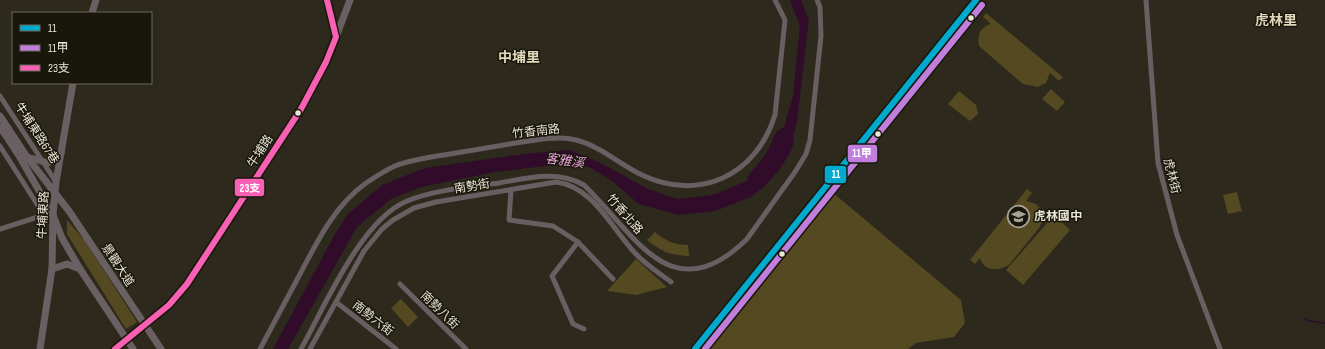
<svg xmlns="http://www.w3.org/2000/svg" width="1325" height="349" font-family="'Sofia Sans Condensed','Noto Sans TC',sans-serif">
	<rect width="100%" height="100%" fill="#2d291c"/>
	<g fill="#544921">
		<path d="M986,13L1063,77L1059,81L1050,73L1046,83L1038,87L1023,84L979,46C977,35 980,27 991,24L983,17Z"/>
		<path d="M1051,89L1065,102L1057,111L1042,99Z"/>
		<path d="M959,91L976,105L978,114L970,121L948,104Z"/>
		<path d="M1027,189L1032,193L1026,201L1036,204L1041,209L1042,222L1039,228L1009,265C998,271 984,272 980,258L975,264L970,260Z"/>
		<path d="M832,192L961,300L965,323L954,337L916,343L908,349H703Z"/>
		<path d="M1237,192L1242,211L1228,214L1223,195Z"/>
		<path d="M1054,215L1070,230L1023,285L1006,270Z"/>
		<path d="M67,220L85,241L137,322L126,329L67,234Z"/>
		<path d="M655,232C666,241 674,245 688,245L689,256C670,255 662,252 647,240Z"/>
		<path d="M636,259L667,287L636,295L607,291Z"/>
		<path d="M401,299L418,317L408,327L391,308Z"/>
	</g>
	<path fill="#300c2a" d="M790,0H801L809,20L797,121L793,138L794,143L789,155L779,170L766,185L751,197L715,211L678,215L639,204L612,181L589,167L562,164L495,172L421,187L391,199L357,227L288,349H273L335,234L348,214L382,185L425,168L524,154L569,150L599,162L648,189L677,199L713,195L747,181L748,176L766,154L777,131L784,127L793,96L800,26Z"/>
	<g fill="none" stroke-linecap="round" stroke-linejoin="round">
		<path stroke="#300c2a" stroke-width="1.5" d="M1304,318L1309,321L1325,323"/>
		<g stroke="#685f62" stroke-width="5">
			<path d="M1146,0L1158,163L1177,235L1220,349"/>
			<path d="M0,96L56,182"/>
			<path d="M0,146L44,215"/>
			<path d="M511,190L509,220L553,226L578,242L613,279"/>
			<path d="M0,229L44,215H53"/>
			<path d="M578,242L552,276L573,324L584,329"/>
			<path d="M400,284L466,349"/>
			<path d="M336,302L396,349"/>
			<path d="M260,349C273,325 286,300 299,276C317,242 334,206 366,183C375,177 386,170 395,166C413,159 432,157 450,154C474,150 498,146 522,142C538,140 555,136 571,139C599,144 617,163 642,175C699,202 756,176 775,115L785,20L775,0"/>
			<path d="M301,349C325,306 361,220 407,201C433,190 470,187 499,183C528,178 557,170 584,185C635,234 671,313 747,239L795,172L806,154L810,140L821,36L820,7L817,0"/>
			<path d="M310,349L364,251L382,229L393,220L414,208L436,202L556,182C594,187 611,228 635,253C645,264 659,273 671,282"/>
		</g>
		<g stroke="#6a6063" stroke-width="7">
			<path d="M92,13L96,0"/>
			<path d="M336,37L350,0"/>
			<path d="M0,116L27,157L69,211L161,349"/>
			<path d="M0,127L18,154L53,215L62,238L80,269L133,349"/>
			<path d="M27,157L48,163L61,153"/>
			<path d="M52,269L67,264L80,269"/>
			<path d="M40,349L52,269L53,215L56,182L73,83"/>
			<path d="M115,349L169,305L187,284L301,109L326,62L336,37L327,0"/>
			<path d="M695,349L976,0"/>
		</g>
		<defs>
			<path id="bus-1" d="M695,349L976,0"/>
			<path id="bus-2" d="M705,349L982,5"/>
			<path id="bus-3" d="M115,349L169,305L187,284L301,109L326,62L336,37L327,0"/>
		</defs>
		<use href="#bus-1" stroke="#19160b" stroke-width="9"/>
		<use href="#bus-2" stroke="#19160b" stroke-width="9"/>
		<use href="#bus-3" stroke="#19160b" stroke-width="9"/>
		<use href="#bus-1" stroke="#00a9ce" stroke-width="6"/>
		<use href="#bus-2" stroke="#c07fdc" stroke-width="6"/>
		<use href="#bus-3" stroke="#f860b3" stroke-width="6"/>
	</g>
	<defs>
		<symbol id="school-ring" viewBox="-11 -11 22 22"><circle r="9.5" fill="#19160b" stroke="#a7a395" stroke-width="1.5"/><path d="M0-5L7-2L0 1L-7-2ZM-4 1L0 2.5L4 1V4Q0 6-4 4Z" fill="#a7a395"/></symbol>
	</defs>
	<g fill-rule="evenodd">
		<use href="#school-ring" x="1006" y="204" width="25" height="25"/>
	</g>
	<g fill="#e9e5d6" stroke="#19160b" stroke-width="1.5">
		<circle cx="971" cy="18" r="3.5"/>
		<circle cx="298" cy="113" r="3.5"/>
		<circle cx="878" cy="134" r="3.5"/>
		<circle cx="782" cy="254" r="3.5"/>
	</g>
	<g text-anchor="middle" stroke-width="3" stroke-linejoin="round" paint-order="stroke">
		<g font-size="12" fill="#e9e5d6" stroke="#19160b">
			<text transform="translate(536 131) rotate(-6)" y="4">竹香南路</text>
			<text transform="translate(37 133) rotate(57)" y="4">牛埔東路67巷</text>
			<text transform="translate(260 151) rotate(-57)" y="4">牛埔路</text>
			<text transform="translate(1172 176) rotate(76)" y="4">虎林街</text>
			<text transform="translate(472 186) rotate(-9)" y="4">南勢街</text>
			<text transform="translate(625 214) rotate(49)" y="4">竹香北路</text>
			<text transform="translate(43 215) rotate(-87)" y="4">牛埔東路</text>
			<text transform="translate(118 265) rotate(57)" y="4">景觀大道</text>
			<text transform="translate(440 310) rotate(44)" y="4">南勢八街</text>
			<text transform="translate(373 318) rotate(38)" y="4">南勢六街</text>
		</g>
		<g font-size="12" font-weight="bold" fill="#e9e5d6" stroke="#19160b" text-anchor="start">
			<text x="1034" y="220">虎林國中</text>
		</g>
		<g font-size="13" font-style="italic" fill="#eaa5dd" stroke="#19160b">
			<text transform="translate(565 160) rotate(8)" y="5">客雅溪</text>
		</g>
		<g font-size="14" font-weight="bold" fill="#e1d8bb" stroke="#19160b">
			<text x="1276" y="25">虎林里</text>
			<text x="519" y="62">中埔里</text>
		</g>
	</g>
	<g stroke="#19160b" stroke-width="1.5">
		<rect x="847" y="144" width="31" height="19" rx="4" fill="#c07fdc"/>
		<rect x="824" y="165" width="23" height="19" rx="4" fill="#00a9ce"/>
		<rect x="234" y="178" width="31" height="19" rx="4" fill="#f860b3"/>
	</g>
	<g font-size="11" text-anchor="middle" font-weight="bold" fill="#fff">
		<text x="862" y="157">11甲</text>
		<text x="836" y="178">11</text>
		<text x="250" y="192">23支</text>
	</g>
	<rect x="12" y="12" width="140" height="72" fill="#19160b" stroke="#6c695c"/>
	<rect x="20" y="25" width="20" height="6" fill="#00a9ce" stroke="#6c695c"/>
	<text x="48" y="32" font-size="12" fill="#e9e5d6">11</text>
	<rect x="20" y="45" width="20" height="6" fill="#c07fdc" stroke="#6c695c"/>
	<text x="48" y="52" font-size="12" fill="#e9e5d6">11甲</text>
	<rect x="20" y="65" width="20" height="6" fill="#f860b3" stroke="#6c695c"/>
	<text x="48" y="72" font-size="12" fill="#e9e5d6">23支</text>
</svg>
